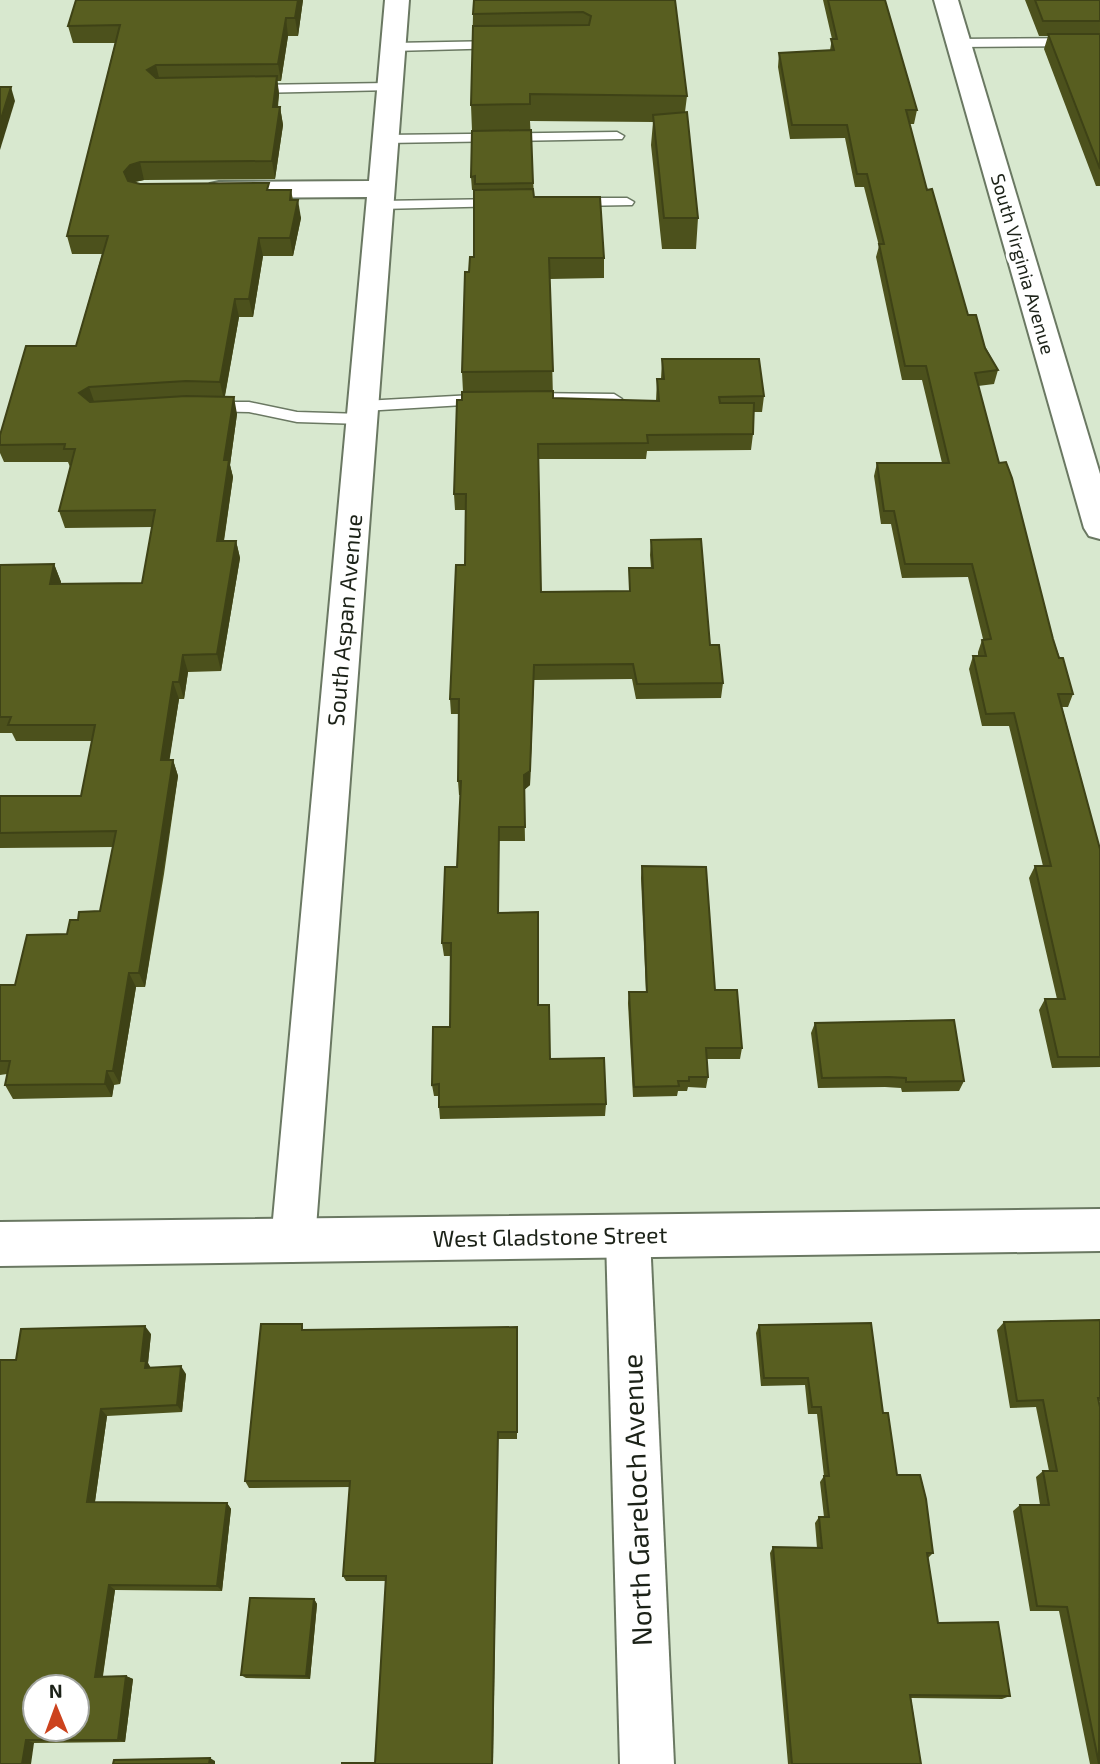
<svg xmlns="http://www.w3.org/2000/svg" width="1100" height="1764" font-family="'Exo 2',sans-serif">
	<rect width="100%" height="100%" fill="#d8e8cf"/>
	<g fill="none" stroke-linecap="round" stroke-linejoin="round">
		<defs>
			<g id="service">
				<path d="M1100,38V46L959,47L952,43L959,39Z"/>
				<path d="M499,41L504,42V48L393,51L386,47L393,43Z"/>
				<path d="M389,83L396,87L394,90L252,93L245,89L252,85Z"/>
				<path d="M617,132L624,136L622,139L385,143L378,139L385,135Z"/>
				<path d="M627,198L634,202L632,205L575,206L568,202L575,198Z"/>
				<path d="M501,199L506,200V206L380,209L373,205L380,201Z"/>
				<path d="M526,393L614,394L622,399L614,404L520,402L518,398Z"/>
				<path d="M491,394L499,399L497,403L364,411L356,406L364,401Z"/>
				<path d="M208,402H249L297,412L362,414L370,419L362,424L297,422L249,412L202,411L200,407Z"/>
			</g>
			<g id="minor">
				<path d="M385,0H409L315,1241L309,1256L293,1262L277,1256L271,1241L367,197L219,198L210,196L206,190L210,184L219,182L369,181Z"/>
				<path d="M934,0H958L1100,474V539L1089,536L1084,528Z"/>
				<path d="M628,1216L644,1222L650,1237L674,1764H620L606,1237L612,1222Z"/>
			</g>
			<path id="tertiary" d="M1100,1209V1251L0,1266V1222Z"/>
		</defs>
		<use href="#service" stroke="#6a7862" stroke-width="3"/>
		<use href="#minor" stroke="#6a7862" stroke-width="4"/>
		<use href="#tertiary" stroke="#6a7862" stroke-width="4"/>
		<use href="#service" fill="#fff" fill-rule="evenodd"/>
		<use href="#minor" fill="#fff" fill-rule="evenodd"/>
		<use href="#tertiary" fill="#fff" fill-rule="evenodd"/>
	</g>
	<g fill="#4c511c">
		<path d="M303,0L298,36H288L281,81H277L279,94L278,107H280L283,125L275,179L144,180L135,182L140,184L270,190H291L293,200L301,218L293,256H263L253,317H239L225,396L237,414L230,465L233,477L224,541H236L240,558L221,671L188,672L184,699H179L169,760H173L178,776L164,874L145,987H136L120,1084L114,1085L112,1097L13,1099L5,1085L7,1074L0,1075V985H15L67,934L78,920L100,911L113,847L0,848V796H81L92,741H16L12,733H0V565L54,564L61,582L60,584L142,583L152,527L65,528L59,511L70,467L68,462H4L0,453V435L76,346L102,254H72L67,236L115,43H73L68,26Z"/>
		<path d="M675,0L687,96L685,112L698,218L696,249H662L651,145L653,122L530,121L534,197L604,258V278L550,279L553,398L656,401L657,379H661L662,359L764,396L762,412H754L753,434L751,450L647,451L646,459H538L541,592L629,591V568H651L650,555L651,540L710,645L723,683L721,698L636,699L632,679L534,680L530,785L524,790L525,841H499V913L538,1005L550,1059L606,1104L605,1116L440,1119L439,1107V1096H434L432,1085L450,1027L451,956H444L442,943L457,867L461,795H459L458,781V714H451L450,699L465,565L466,510H455L454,494L463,392L462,372L469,272L474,257V190H472L471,177L472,131L471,105L473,14Z"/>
		<path d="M823,0H885L917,110L914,124H909L927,190L968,315L998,370L994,384L978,386L999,463L1053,639L1073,694L1068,707H1062L1100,849V1067L1052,1068L1039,1010L1045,999H1057L1029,878L1035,866H1043L1009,726H982L969,669L973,656H978V652L982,640L983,639L968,577L902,578L891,524H881L874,476L877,463H942L922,380H902L876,257L879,246L864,187H855L845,138L790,139L778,67L779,53L830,50L832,39Z"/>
		<path d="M1025,0H1100V186H1096L1044,49L1048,36H1039Z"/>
		<path d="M642,866L715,990L742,1048L740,1059H706L708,1077L706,1088L688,1087L687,1091H678L677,1096L633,1097L628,1003L629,992H646L641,878Z"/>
		<path d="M815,1023L964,1081L959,1091L902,1092L901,1088L885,1087L818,1088L811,1033Z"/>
		<path d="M1100,1320V1401L1099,1402L1100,1764H1090L1059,1611H1030L1013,1511L1020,1505H1040L1036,1477L1043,1471H1049L1036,1407L1010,1408L997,1330L1004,1322Z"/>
		<path d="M759,1325L883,1413L897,1475L933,1553L928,1558L938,1623L1010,1696L1002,1699L911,1698L921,1764H788L770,1553L773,1547L817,1548L815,1523L819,1517H824L820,1482L824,1476L817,1414H808L805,1385L761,1386L756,1333Z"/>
		<path d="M517,1327V1439H498L375,1763L386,1581H346L343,1576L350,1487L249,1488L245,1481L305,1330Z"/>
		<path d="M151,1334L148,1363L151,1368L186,1374L182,1412L107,1416L95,1502L227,1503L231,1509L222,1591L115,1590L103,1676H126L133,1679L125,1742L34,1743L0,1764L16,1360Z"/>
		<path d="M314,1599L317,1604L310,1679L246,1678L241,1675Z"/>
	</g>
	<g fill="#3e4216">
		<path d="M298,0H303L298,36L295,18Z"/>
		<path d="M286,18L288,36L281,81L278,64Z"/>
		<path d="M156,65L160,82L147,70Z"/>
		<path d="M277,76L279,94L275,125L273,107Z"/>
		<path d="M11,87L15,101L0,150V122Z"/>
		<path d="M280,107L283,125L275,179L272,161Z"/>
		<path d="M140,162L144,180L134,182L129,190L124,172L130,165Z"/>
		<path d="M298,200L301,218L293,256L290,238Z"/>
		<path d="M259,238L263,256L253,317L249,299Z"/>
		<path d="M235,299L239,317L224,400L220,382Z"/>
		<path d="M89,387L95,404L85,411L79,393Z"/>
		<path d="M234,397L237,414L230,465L233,477L221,559L217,541L224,460Z"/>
		<path d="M236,541L240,558L221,671L217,654Z"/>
		<path d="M54,564L61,582L56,601L50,584Z"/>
		<path d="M183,655L188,672L184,699L179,682Z"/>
		<path d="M534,665L530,785L524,790L525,841L524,775Z"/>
		<path d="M173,682L179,699L167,776L161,760Z"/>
		<path d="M173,760L178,776L145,987L139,973Z"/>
		<path d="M129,973L136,987L120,1084L113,1071Z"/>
		<path d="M107,1071L114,1085L112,1097L105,1084Z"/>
		<path d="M145,1326L151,1334L148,1363L151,1369V1375L141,1361Z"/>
		<path d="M181,1366L186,1374L182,1412L177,1405Z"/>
		<path d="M101,1409L107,1416L94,1508L87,1502Z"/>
		<path d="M498,1432L493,1764H492Z"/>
		<path d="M227,1503L231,1509L222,1591L217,1586Z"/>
		<path d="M109,1585L115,1590L102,1680L95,1677Z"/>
		<path d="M314,1599L317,1604L310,1679L306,1676Z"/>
		<path d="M126,1676L133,1679L125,1742L118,1740Z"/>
		<path d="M26,1740L34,1743L31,1764H22Z"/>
		<path d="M210,1758L215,1761V1764H209Z"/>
	</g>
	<g fill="#585e20" stroke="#3e4216" stroke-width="2" fill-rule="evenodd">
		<path d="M76,0H298L295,18H286L278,64L156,65L147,70L156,78L277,76L273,107H280L272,161L140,162L130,165L124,172L128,181L140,184L269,183L267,190H291L290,200H298L290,238H259L249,299H235L220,382L186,381L89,387L79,393L90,402L186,396L234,397L224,460H229L217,541H236L217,654L183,655L179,682H173L161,760H173L158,858L139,973H129L113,1071H107L105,1084L5,1085L10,1061H0V985H15L27,935L67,934L70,920H78L79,912L100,911L116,831L0,833V796H81L95,725H8L11,717H0V565L54,564L50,584L142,583L155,510L59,511L75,449H64L65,444L0,445V435L26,346H76L108,236H67L120,25L68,26Z"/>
		<path d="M474,0H675L687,96L530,94V104L471,105L473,26L589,25L591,16L583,12L473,14Z"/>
		<path d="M828,0H885L917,110H906L927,190L932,189L968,315H976L985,348L998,370L975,373L999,463L1006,462L1012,478L1053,639L1059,658H1063L1073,694H1058L1100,849V1057H1058L1045,999H1065L1035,866H1051L1014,713L986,714L973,656H986L982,640L991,639L972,564H905L894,511H884L877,463H949L926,366H905L879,244H884L867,174H857L847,125H792L779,53L834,50L831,39H837Z"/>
		<path d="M1035,0H1100V21H1043Z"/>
		<path d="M1048,34H1100V169Z"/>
		<path d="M0,87H11L0,122Z"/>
		<path d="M687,112L698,218H664L653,115Z"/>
		<path d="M531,130L533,183L475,184V176L471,177L472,131Z"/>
		<path d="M533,189L534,197H600L604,258H549L553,371L462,372L465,272H469L470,257H474V190Z"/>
		<path d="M662,359H759L764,396L719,397L720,403H754L753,434L647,435L648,443L538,444L541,592L630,591L629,568H653L651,540L701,539L710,645H719L723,683L637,684L633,664L534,665L530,771L524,775L525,827H499L498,913L538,912V1005H549L550,1059L604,1058L606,1104L439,1107V1084L432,1085L433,1027H450L451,943H442L445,867H457L461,781H458L459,699H450L456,565H465L466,494H454L457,400H462V392L553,391V398L659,401L657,379H664Z"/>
		<path d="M642,866L706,867L715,990H737L742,1048H706L708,1077H689V1081H678L679,1086L634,1087L629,992H647Z"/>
		<path d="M954,1020L964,1081L906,1082V1078L889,1077L822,1078L815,1023Z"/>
		<path d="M1100,1320V1398H1098L1100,1407L1099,1764L1067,1607L1037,1606L1020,1505H1049L1043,1471H1057L1043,1400L1017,1401L1004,1322Z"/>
		<path d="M871,1323L883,1413H888L897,1475H920L926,1499L933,1553H927L938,1623L998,1622L1010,1696L910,1695L921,1764H792L773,1547L822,1548L819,1517H829L824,1476H829L821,1407H812L808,1378H764L759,1325Z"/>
		<path d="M261,1324H302V1330L517,1327V1432H498L492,1764H342V1763H375L386,1576H343L350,1481H245Z"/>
		<path d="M145,1326L141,1361H146L145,1368L181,1366L177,1405L101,1409L87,1502L227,1503L217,1586L109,1585L95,1677L126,1676L118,1740H26L22,1764H0V1360H16L21,1329ZM35,1687H77V1729H35Z"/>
		<path d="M250,1598L314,1599L306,1676L241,1675Z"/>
		<path d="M210,1758L209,1764H113L114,1760Z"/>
	</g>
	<g text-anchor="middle" stroke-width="7" stroke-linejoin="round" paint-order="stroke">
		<g font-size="19" fill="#1c2218" stroke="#fff">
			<text transform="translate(1023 264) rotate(74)" y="7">South Virginia Avenue</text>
		</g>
		<g font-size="23" fill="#1c2218" stroke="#fff">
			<text transform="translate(345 620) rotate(-85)" y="8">South Aspan Avenue</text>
			<text transform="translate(550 1237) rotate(-1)" y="8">West Gladstone Street</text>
		</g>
		<g font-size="28" fill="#1c2218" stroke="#fff">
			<text transform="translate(637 1500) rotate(-92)" y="10">North Gareloch Avenue</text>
		</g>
	</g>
	<g transform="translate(56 1708) rotate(359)"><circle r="33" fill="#ffffff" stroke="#a4a7a3" stroke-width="2"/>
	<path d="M0-5L12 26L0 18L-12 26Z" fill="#cc431e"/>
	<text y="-10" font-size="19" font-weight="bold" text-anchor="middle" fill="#1c2218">N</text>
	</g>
</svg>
